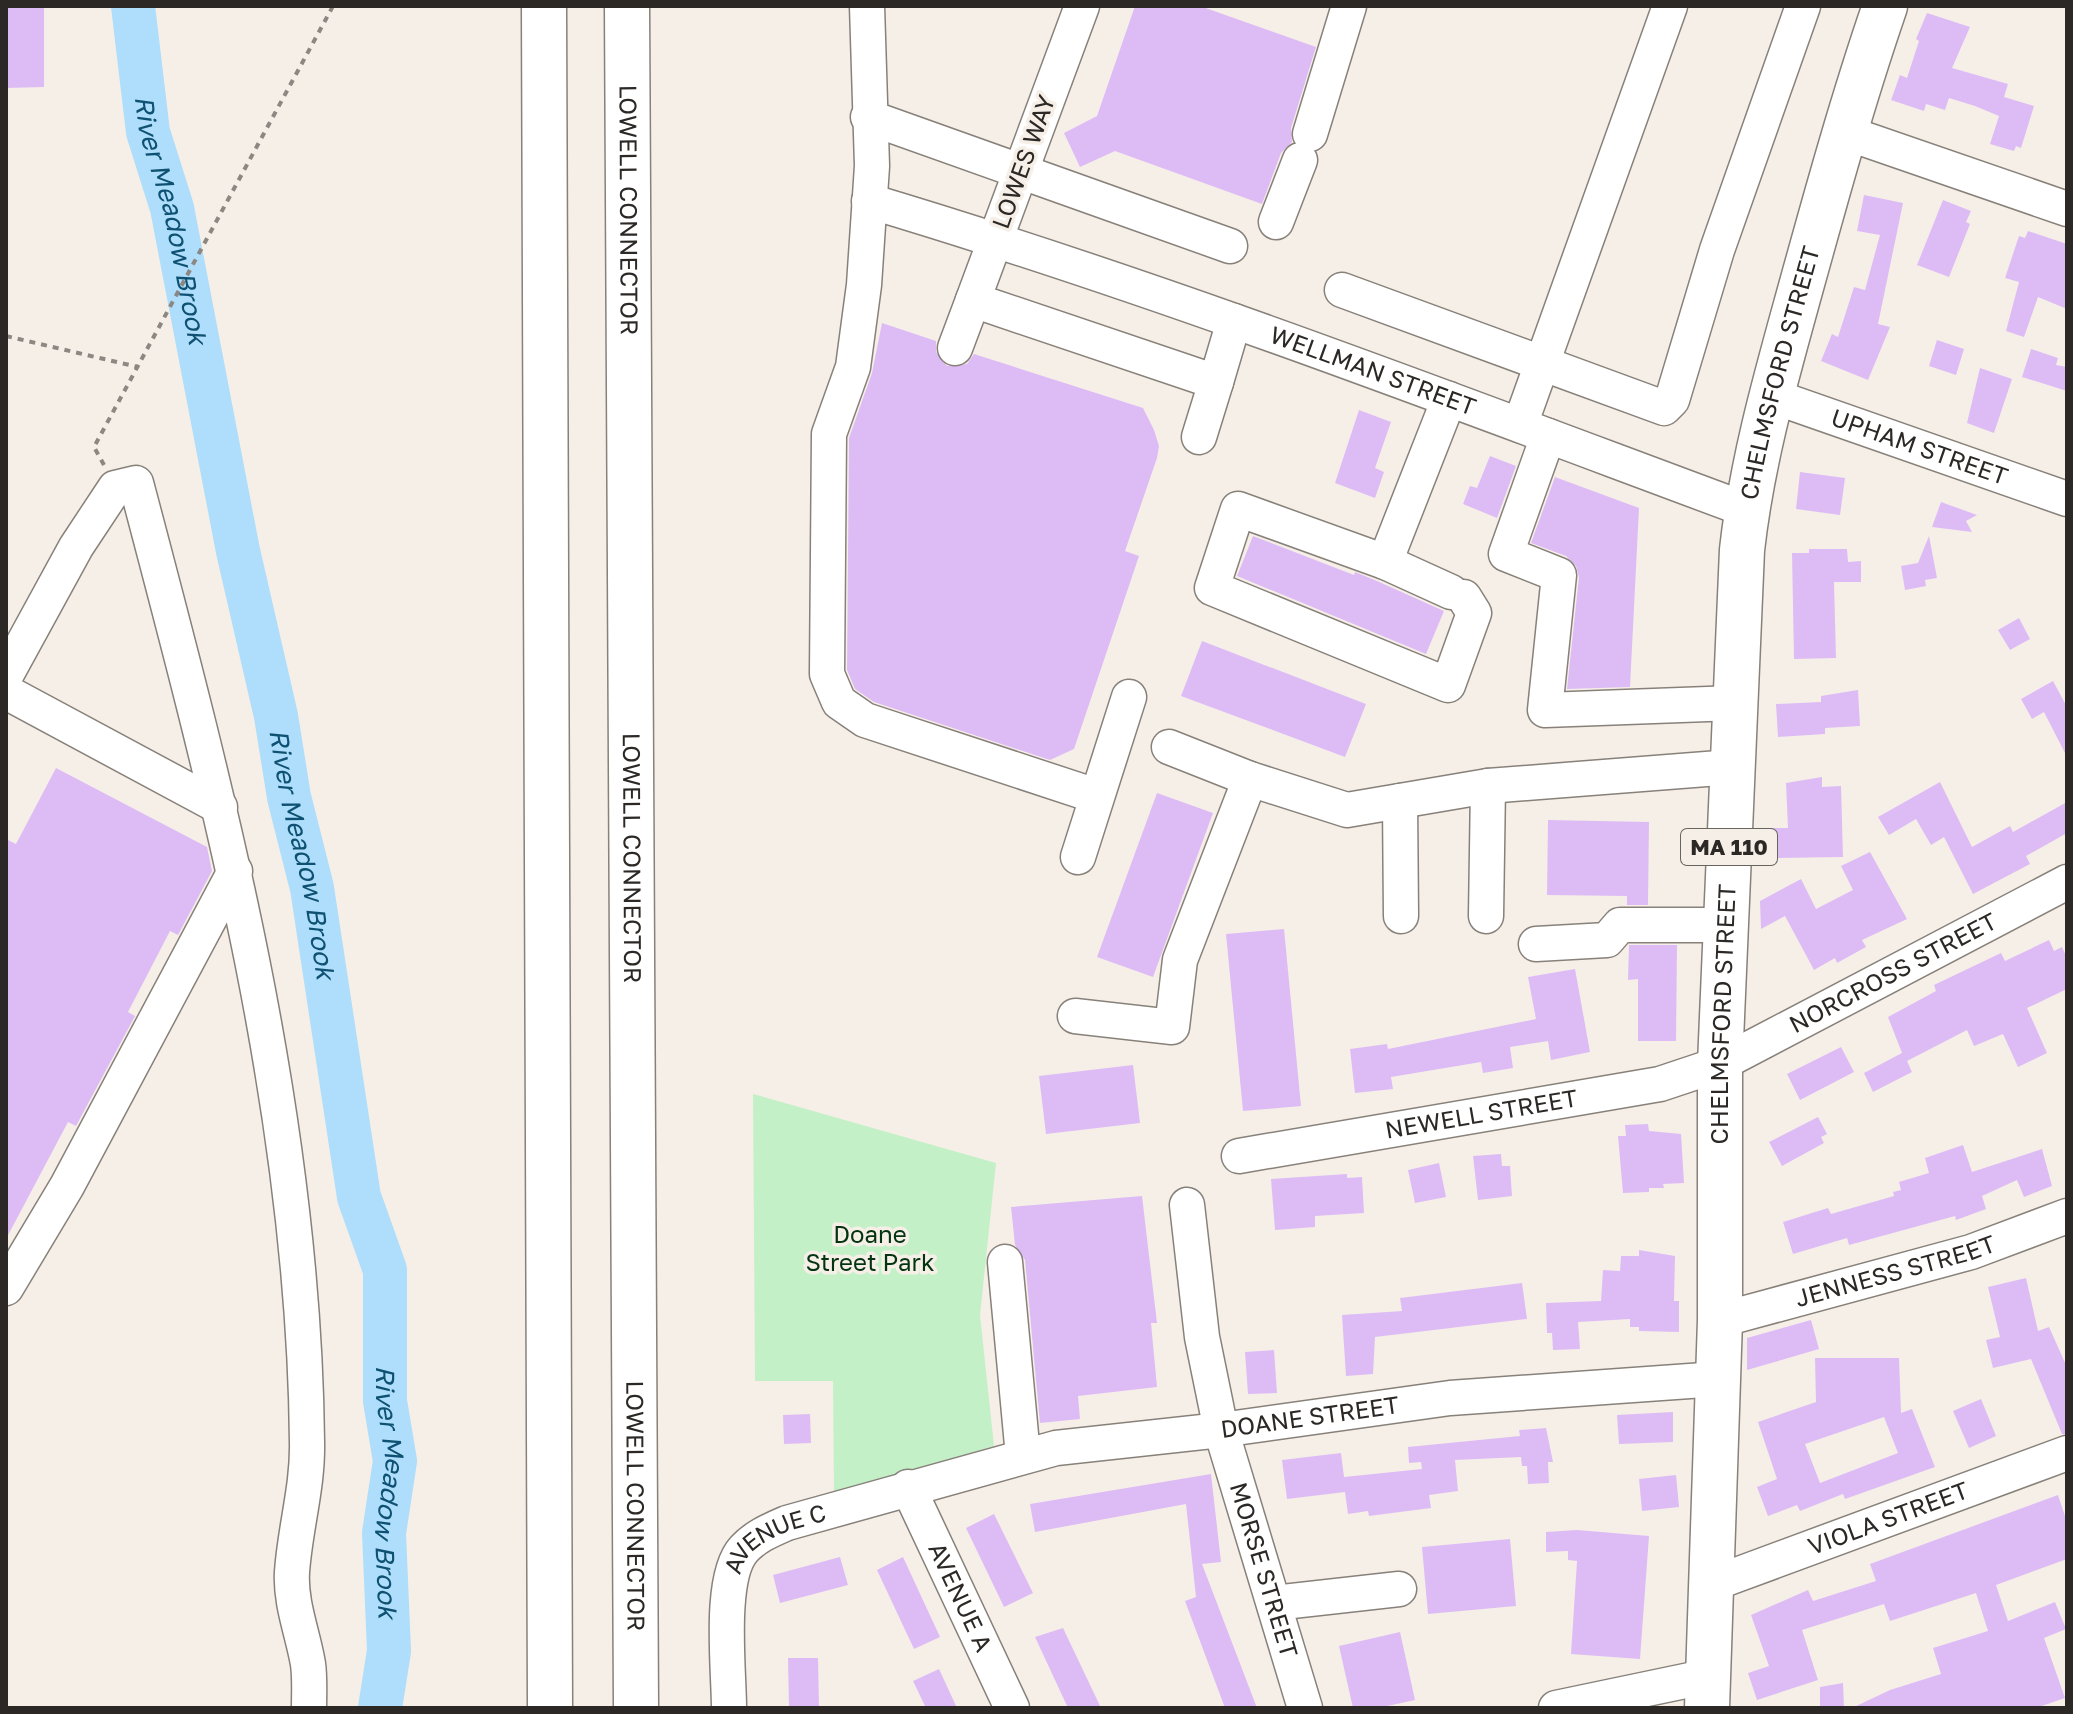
<svg xmlns="http://www.w3.org/2000/svg" width="2073" height="1714" font-family="'Golos Text',sans-serif">
	<rect width="100%" height="100%" fill="#f6efe7"/>
	<path fill="#c4f0c7" d="M753,1094L996,1163L980,1315L994,1446L834,1494L833,1381H755Z"/>
	<g fill="none" stroke-linecap="round" stroke-linejoin="round">
		<path stroke="#aedefb" stroke-width="44" id="s1" d="M133,6L148,132L172,208L238,551L276,716L289,797L312,888L359,1197L385,1270V1401L395,1461L384,1533L389,1651L380,1708"/>
	</g>
	<g fill="#ddbcf6" fill-rule="evenodd">
		<path d="M6,6H44V87L6,88Z"/>
		<path d="M1135,6H1200L1316,47L1291,128L1292,142L1281,153L1262,204L1115,151L1080,167L1064,133L1097,116Z"/>
		<path d="M1927,13L1970,27L1952,68L2008,84L2004,97L2034,106L2021,148L2016,146L2014,151L1990,144L1999,116L1975,106L1949,98L1945,110L1926,104L1924,111L1891,100L1900,75L1907,78L1919,41L1916,39Z"/>
		<path d="M1864,195L1903,203L1878,324L1890,327L1868,380L1821,361L1832,334L1838,337L1854,287L1865,290L1880,235L1857,231Z"/>
		<path d="M1943,200L1971,211L1966,222L1970,224L1949,277L1917,265Z"/>
		<path d="M2028,231L2067,244V309L2038,297L2024,337L2006,331L2019,282L2005,278L2019,236L2025,238Z"/>
		<path d="M882,323L936,341V352L947,366L967,364L974,354L1143,408L1154,430L1159,446L1157,458L1125,551L1139,556L1074,749L1050,760L874,702L855,689L847,670L849,438L872,373Z"/>
		<path d="M1937,340L1964,349L1956,375L1929,366Z"/>
		<path d="M2031,349L2058,358L2056,365L2067,367V391L2022,377Z"/>
		<path d="M1980,368L2012,379L1994,433L1967,423Z"/>
		<path d="M1359,410L1391,422L1375,468L1384,472L1375,498L1335,483Z"/>
		<path d="M1490,456L1516,466L1497,518L1463,504L1470,486L1477,488Z"/>
		<path d="M1800,472L1845,478L1840,515L1796,509Z"/>
		<path d="M1555,477L1639,508L1630,687L1567,689L1579,577L1576,566L1566,556L1531,543Z"/>
		<path d="M1941,502L1977,515L1966,521L1972,532L1932,527Z"/>
		<path d="M1253,536L1354,575L1355,572L1377,581L1444,611L1426,654L1237,576Z"/>
		<path d="M1929,536L1937,578L1925,580L1926,586L1905,590L1901,566L1918,563Z"/>
		<path d="M1809,549H1847L1848,562L1861,561V582H1834L1836,658L1794,659L1792,553H1809Z"/>
		<path d="M2019,618L2030,639L2010,650L1998,630Z"/>
		<path d="M1202,641L1366,704L1345,757L1181,696Z"/>
		<path d="M2053,681L2067,707V757L2044,712L2032,719L2021,699Z"/>
		<path d="M1858,690L1860,726L1825,728V734L1778,737L1776,704L1821,702V696Z"/>
		<path d="M56,768L207,847L212,871L178,935L170,931L128,1012L135,1016L76,1126L68,1122L6,1239V839L16,844Z"/>
		<path d="M1822,777V787L1841,786L1843,857L1772,858L1771,828H1788L1786,783Z"/>
		<path d="M1940,782L1972,847L2010,826L2013,832L2067,802V833L2026,856L2030,864L1973,894L1944,837L1931,845L1916,819L1889,835L1878,817Z"/>
		<path d="M1157,793L1213,813L1153,977L1097,957Z"/>
		<path d="M1548,820L1649,822L1648,905H1627V896L1547,895Z"/>
		<path d="M1870,852L1907,919L1862,940L1866,947L1837,963L1835,958L1814,970L1785,916L1761,929L1760,901L1801,879L1816,909L1853,890L1841,866Z"/>
		<path d="M1284,929L1301,1106L1243,1111L1226,934Z"/>
		<path d="M2049,940L2054,951L2062,947L2067,958V989L2027,1008L2047,1053L2018,1067L2003,1034L1974,1046L1967,1030L1907,1061L1912,1072L1873,1092L1864,1073L1902,1053L1888,1017L1936,991L1934,985L2001,953L2005,961Z"/>
		<path d="M1629,945H1677L1676,1041H1638V979L1628,980Z"/>
		<path d="M1575,969L1590,1052L1551,1060L1548,1041L1510,1047L1513,1068L1483,1073L1481,1062L1391,1077L1393,1089L1355,1093L1350,1049L1387,1044L1388,1049L1536,1019L1528,977Z"/>
		<path d="M1841,1047L1854,1072L1800,1100L1787,1074Z"/>
		<path d="M1133,1065L1140,1123L1046,1134L1039,1076Z"/>
		<path d="M1818,1117L1827,1134L1821,1137L1824,1143L1782,1166L1769,1142Z"/>
		<path d="M1648,1124L1649,1131L1681,1134L1684,1183L1663,1184L1664,1188H1649V1192L1623,1193L1618,1136H1626L1625,1125Z"/>
		<path d="M1963,1145L1972,1172L2042,1149L2052,1186L2024,1197L2017,1180L1982,1196L1986,1209L1956,1220L1955,1216L1849,1245L1847,1238L1793,1254L1783,1222L1828,1208L1831,1214L1894,1196L1893,1192L1901,1190L1899,1182L1929,1173L1925,1158Z"/>
		<path d="M1501,1154L1502,1166H1510L1512,1196L1478,1200L1473,1156Z"/>
		<path d="M1439,1163L1446,1197L1415,1203L1408,1170Z"/>
		<path d="M1347,1174V1178L1362,1177L1364,1213L1315,1216V1227L1275,1230L1271,1179Z"/>
		<path d="M1142,1196L1157,1323H1151L1157,1387L1078,1396L1080,1419L1040,1423L1025,1260L1015,1245L1011,1207Z"/>
		<path d="M1639,1250L1675,1256L1674,1301H1679V1332L1639,1331V1327H1630V1319L1578,1322L1580,1349L1553,1350L1552,1333H1547L1546,1303L1601,1301L1603,1270L1620,1271L1621,1256H1639Z"/>
		<path d="M2026,1278L2038,1331L2049,1327L2067,1367V1434H2062L2031,1359L1993,1368L1986,1340L2000,1337L1988,1287Z"/>
		<path d="M1522,1283L1527,1319L1375,1337L1373,1374L1346,1376L1342,1315L1402,1311L1400,1298Z"/>
		<path d="M1811,1320L1819,1349L1747,1370V1338Z"/>
		<path d="M1274,1350L1277,1393L1248,1394L1245,1352Z"/>
		<path d="M1815,1358H1899L1901,1413L1912,1409L1935,1467L1845,1499L1843,1494L1800,1511L1797,1505L1768,1516L1757,1487L1777,1479L1758,1422L1816,1402ZM1884,1417L1898,1453L1820,1483L1805,1444Z"/>
		<path d="M1981,1399L1996,1436L1969,1448L1953,1411Z"/>
		<path d="M1673,1412V1442L1619,1444L1617,1415Z"/>
		<path d="M810,1414L811,1443L784,1444L783,1415Z"/>
		<path d="M1546,1428L1553,1462H1548L1549,1483L1528,1484L1527,1466H1522L1521,1457L1455,1460L1458,1491L1429,1495L1431,1508L1369,1516L1368,1511L1348,1514L1345,1492L1287,1499L1282,1460L1341,1453L1344,1477L1422,1469L1421,1462L1409,1463L1408,1447L1520,1436L1519,1430Z"/>
		<path d="M1211,1474L1221,1562L1202,1564L1257,1708H1225L1185,1601L1196,1597L1186,1504L1035,1532L1030,1504Z"/>
		<path d="M1676,1475L1679,1507L1642,1511L1639,1479Z"/>
		<path d="M2058,1495L2067,1522V1559L1996,1585L2008,1621L2055,1602L2066,1629L2044,1638L2065,1698L2036,1708H1852L1890,1690L1941,1674L1933,1648L1988,1631L1976,1593L1890,1621L1884,1604L1802,1630L1818,1680L1757,1700L1748,1673L1769,1666L1751,1615L1808,1590L1813,1601L1876,1581L1870,1564Z"/>
		<path d="M994,1514L1033,1593L1004,1607L966,1528Z"/>
		<path d="M1577,1530L1649,1536L1640,1659L1571,1654L1577,1561L1568,1560V1551L1546,1552V1532Z"/>
		<path d="M1510,1539L1516,1606L1428,1614L1422,1547Z"/>
		<path d="M840,1557L848,1585L780,1603L773,1575Z"/>
		<path d="M903,1557L940,1637L914,1649L877,1570Z"/>
		<path d="M1063,1628L1101,1708H1068L1035,1637Z"/>
		<path d="M1400,1632L1415,1700L1378,1708H1353L1339,1646Z"/>
		<path d="M788,1658H818L819,1708H789Z"/>
		<path d="M939,1669L957,1708H926L913,1681Z"/>
		<path d="M1843,1683L1844,1708H1820V1687Z"/>
	</g>
	<g fill="none" stroke-linecap="round" stroke-linejoin="round">
		<defs>
			<g id="minor">
				<path d="M867,6L872,166L864,285L853,367L829,434L827,674L839,702L865,720L1096,796"/>
				<path d="M1082,6L973,300L1216,382L1234,321"/>
				<path d="M868,117L1230,246"/>
				<path d="M1844,132L2067,209"/>
				<path d="M1310,134L1349,6"/>
				<path id="s2" d="M869,201C1167,290 1456,402 1747,510"/>
				<path d="M1276,222L1300,160"/>
				<path d="M1342,290L1664,408L1672,400L1717,250L1803,6"/>
				<path d="M955,348L973,300"/>
				<path id="s3" d="M1772,396L2067,499"/>
				<path d="M1449,399L1385,562L1238,509L1212,588L1448,685L1474,613L1464,597"/>
				<path d="M1520,425L1670,6"/>
				<path d="M1548,436L1506,554L1559,575L1545,710L1735,703"/>
				<path d="M1199,437L1216,382"/>
				<path d="M1385,562L1451,592"/>
				<path d="M6,675L76,547L115,488L136,483C219,797 304,1115 307,1442C308,1487 295,1528 292,1572C290,1603 303,1634 308,1664C310,1678 309,1694 309,1708"/>
				<path d="M6,692L220,807"/>
				<path d="M1169,747L1250,779L1347,810L1488,786L1732,767"/>
				<path d="M1400,801L1401,916"/>
				<path d="M1078,857L1129,697"/>
				<path d="M1486,916L1488,786"/>
				<path d="M1536,944L1607,940L1620,925H1726"/>
				<path d="M1075,1016L1172,1027L1180,960L1250,779"/>
				<path id="s4" d="M1239,1156L1660,1084L1720,1064L2067,882"/>
				<path id="s5" d="M1187,1205L1202,1337L1221,1430L1305,1708"/>
				<path d="M1005,1262L1023,1456"/>
				<path d="M6,1288L67,1186L235,871"/>
				<path id="s6" d="M1720,1320L1971,1252L2067,1216"/>
				<path id="s7" d="M908,1487L1012,1708"/>
				<path id="s8" d="M1712,1584L2067,1453"/>
				<path d="M1274,1603L1399,1589"/>
				<path id="s9" d="M729,1708C729,1670 718,1577 744,1549C756,1536 771,1530 787,1523L1056,1448L1221,1430L1450,1398L1718,1379"/>
				<path d="M1556,1708L1709,1676"/>
			</g>
			<g id="major">
				<path id="s10" d="M1707,1708L1720,1320V1064L1742,550C1752,460 1777,374 1801,287C1827,193 1853,99 1885,6"/>
			</g>
			<g id="highway">
				<path d="M544,6L550,1708"/>
				<path id="s11" d="M627,6L636,1708"/>
			</g>
		</defs>
		<use href="#minor" stroke="#87817a" stroke-width="37"/>
		<use href="#major" stroke="#87817a" stroke-width="47"/>
		<use href="#highway" stroke="#87817a" stroke-width="47"/>
		<g stroke="#8c8782" stroke-width="4" stroke-dasharray="6 6" stroke-linecap="butt">
			<path d="M6,336L138,367"/>
			<path d="M104,465L94,447L333,6"/>
		</g>
		<use href="#minor" stroke="#fff" stroke-width="34"/>
		<use href="#major" stroke="#fff" stroke-width="44"/>
		<use href="#highway" stroke="#fff" stroke-width="44"/>
	</g>
	<g text-anchor="middle" stroke-width="7" stroke-linejoin="round" paint-order="stroke">
		<rect fill="#f6efe7" stroke="#68645f" stroke-width="2" x="1681" y="829" width="96" height="36" rx="6"/>
		<g font-size="22" font-weight="bold" fill="#2b2825">
			<text x="1729" y="855">MA 110</text>
		</g>
		<g font-size="24" fill="#2b2825" stroke="#f6efe7">
			<text transform="translate(1024 162) rotate(-70)" y="8">LOWES WAY</text>
			<text dy="8" stroke="none"><textPath href="#s11" startOffset="204">LOWELL CONNECTOR</textPath></text>
			<text dy="8" stroke="none"><textPath href="#s2" startOffset="532">WELLMAN STREET</textPath></text>
			<text dy="8" stroke="none"><textPath href="#s10" startOffset="1340">CHELMSFORD STREET</textPath></text>
			<text dy="8" stroke="none"><textPath href="#s3" startOffset="156">UPHAM STREET</textPath></text>
			<text dy="8" stroke="none"><textPath href="#s11" startOffset="852">LOWELL CONNECTOR</textPath></text>
			<text dy="8" stroke="none"><textPath href="#s4" startOffset="686">NORCROSS STREET</textPath></text>
			<text dy="8" stroke="none"><textPath href="#s10" startOffset="694">CHELMSFORD STREET</textPath></text>
			<text dy="8" stroke="none"><textPath href="#s4" startOffset="246">NEWELL STREET</textPath></text>
			<text dy="8" stroke="none"><textPath href="#s6" startOffset="182">JENNESS STREET</textPath></text>
			<text dy="8" stroke="none"><textPath href="#s9" startOffset="748">DOANE STREET</textPath></text>
			<text dy="8" stroke="none"><textPath href="#s11" startOffset="1500">LOWELL CONNECTOR</textPath></text>
			<text dy="8" stroke="none"><textPath href="#s8" startOffset="188">VIOLA STREET</textPath></text>
			<text dy="8" stroke="none"><textPath href="#s9" startOffset="194">AVENUE C</textPath></text>
			<text dy="8" stroke="none"><textPath href="#s5" startOffset="374">MORSE STREET</textPath></text>
			<text dy="8" stroke="none"><textPath href="#s7" startOffset="122">AVENUE A</textPath></text>
		</g>
		<g font-size="24" fill="#02340f" stroke="#f6efe7">
			<text x="870" y="1243">Doane<tspan x="870" dy="28">Street Park</tspan></text>
		</g>
		<g font-size="26" font-style="italic" fill="#0e5172" stroke="#f6efe7">
			<text dy="9" stroke="none"><textPath href="#s1" startOffset="218">River Meadow Brook</textPath></text>
			<text dy="9" stroke="none"><textPath href="#s1" startOffset="866">River Meadow Brook</textPath></text>
			<text dy="9" stroke="none"><textPath href="#s1" startOffset="1514">River Meadow Brook</textPath></text>
		</g>
	</g>
	<rect width="2073" height="1714" fill="none" stroke="#2b2825" stroke-width="16"/>
</svg>
